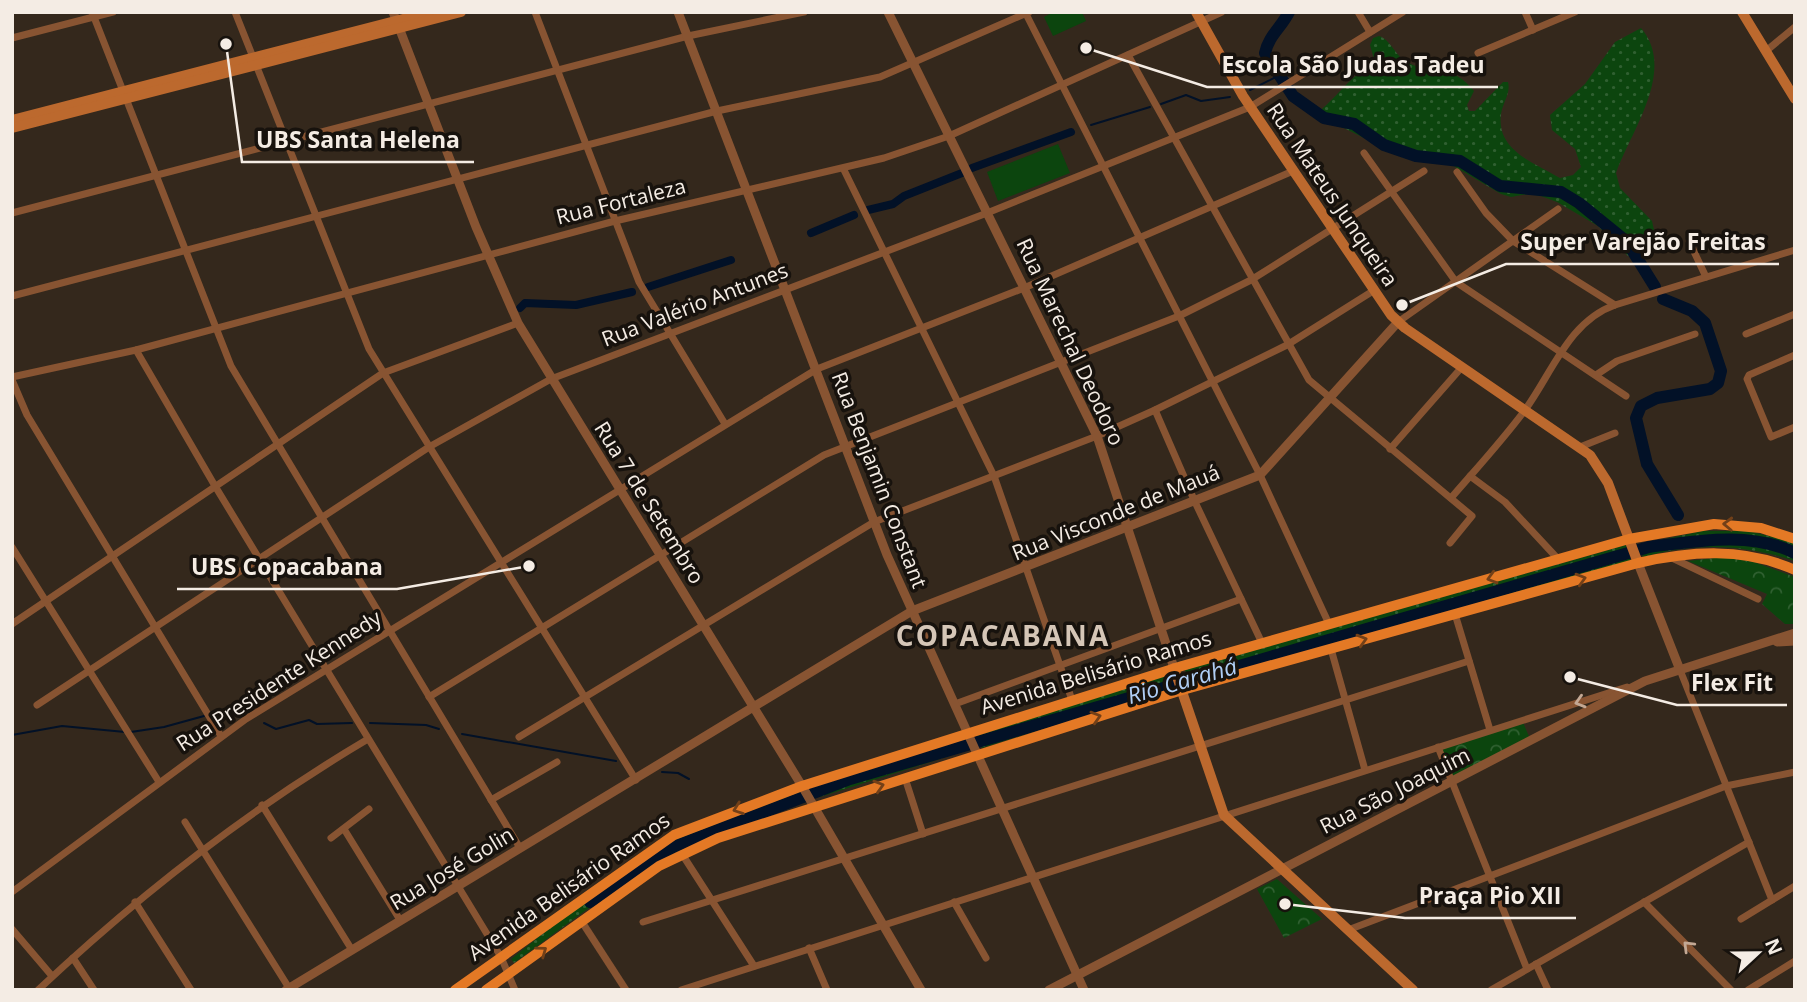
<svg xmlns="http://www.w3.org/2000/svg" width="1807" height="1002" font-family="'Open Sans',sans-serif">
	<defs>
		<pattern id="grass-dots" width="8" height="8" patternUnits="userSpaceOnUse" patternTransform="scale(1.75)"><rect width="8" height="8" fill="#0c450e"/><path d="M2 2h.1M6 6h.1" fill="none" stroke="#306031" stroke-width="1.8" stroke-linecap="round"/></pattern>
		<pattern id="park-crowns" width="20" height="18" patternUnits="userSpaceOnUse" patternTransform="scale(1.75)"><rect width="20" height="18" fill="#0c450e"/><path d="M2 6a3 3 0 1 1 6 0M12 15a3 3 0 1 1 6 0" fill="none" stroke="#306031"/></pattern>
	</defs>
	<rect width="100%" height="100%" fill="#34281c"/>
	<g fill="url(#grass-dots)">
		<path d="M1641,28C1677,70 1631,131 1616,173L1620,188L1652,221L1657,243L1648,254L1640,258L1628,256L1598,226L1557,202L1541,196L1528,194L1511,197L1501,194L1452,165L1404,158L1344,128L1317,119L1318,112C1331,102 1340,90 1352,79C1360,72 1369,70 1374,59L1370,45L1373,38L1379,36C1391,40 1395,55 1406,62C1433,76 1451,62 1474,91L1467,105L1469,111H1475L1503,82H1508C1511,93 1503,102 1501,114C1496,151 1535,163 1560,178L1573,175L1581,167L1575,149L1552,130L1550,115L1585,84L1615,42Z"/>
		<path d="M1702,531H1749L1795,543V561C1744,544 1694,542 1643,557L1638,545Z"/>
		<path d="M1626,545L1631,562L1190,683L1185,670Z"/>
		<path d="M1175,671L1180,685L982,748L975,734Z"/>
		<path d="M966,739L968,750L820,797L813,789Z"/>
		<path d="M799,790L804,802C762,817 718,830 678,851C620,882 567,925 514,963L511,959L564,917L666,843Z"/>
	</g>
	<g fill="url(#park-crowns)">
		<path d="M1724,557L1754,562L1795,577V624H1785L1762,604L1767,594L1688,561Z"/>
		<path d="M1522,720L1531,741L1452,782L1438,747Z"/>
		<path d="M1277,879L1322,919L1284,938L1257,889Z"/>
	</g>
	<g fill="#0c450e">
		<path d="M1053,12H1082L1086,21L1053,36L1044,17Z"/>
		<path d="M1058,144L1070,173L998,201L987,172Z"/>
	</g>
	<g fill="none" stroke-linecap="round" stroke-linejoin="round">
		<g stroke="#021127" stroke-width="2">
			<path d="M1250,90L1278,76"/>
			<path d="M1161,104L1186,95L1201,101L1230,97"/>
			<path d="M1091,125L1150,107"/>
			<path d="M209,713L240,706L246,710"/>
			<path d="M264,723L276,729L309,720L317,724L352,723"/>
			<path d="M370,723L426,725L439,729"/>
			<path d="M131,732L164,727L204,716"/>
			<path d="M462,734L616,761"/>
			<path d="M12,735L62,726L125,732"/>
			<path d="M662,772L678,773L689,779"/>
		</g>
		<g stroke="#021127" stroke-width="8">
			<path d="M972,168L1071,132"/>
			<path d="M868,210L893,204L904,196L962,173"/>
			<path d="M811,233L854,215"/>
			<path d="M648,287L731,260"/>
			<path d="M520,308L525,303L576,305L632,292"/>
		</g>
		<g stroke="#021127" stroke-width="12">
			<path d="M1289,12C1281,28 1269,35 1265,53L1293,96L1324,118L1354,124L1384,145L1416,156L1460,161L1500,186L1561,192L1579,203L1627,242L1655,287"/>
			<path d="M1663,299L1692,311L1705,323L1721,371L1718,383L1710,389L1657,398L1641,406L1636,418L1647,464L1678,515"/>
			<path d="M590,902L673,847L850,779L1649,547C1697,541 1750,531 1795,553"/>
		</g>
		<g stroke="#885432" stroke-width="7">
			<path d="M92,12L231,366L520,848"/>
			<path d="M235,12L369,349L636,780"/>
			<path d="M535,12L639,282L725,424"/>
			<path d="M1025,12L1260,475L1329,624"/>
			<path d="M1358,12L1370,32"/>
			<path d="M1525,12L1533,30"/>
			<path d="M12,38L113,12"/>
			<path d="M1766,51L1795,27"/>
			<path d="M1478,53L1575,12"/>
			<path d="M1128,55L1309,380L1472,516L1450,543"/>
			<path d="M1364,153L1456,282L1626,396"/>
			<path d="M844,170L994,476L1072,700"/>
			<path d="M1457,172L1486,213L1513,241L1615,305"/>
			<path d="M12,213L688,36L804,12"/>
			<path d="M1689,241L1706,277"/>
			<path d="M12,296L717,111L880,77L1029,12"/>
			<path d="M1398,322L1558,209"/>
			<path d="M1746,334L1795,314"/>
			<path d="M136,350L215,486L501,957L515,990"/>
			<path d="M1795,355L1749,375L1747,379L1771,437L1795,427"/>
			<path d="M1596,375L1617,361L1695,334"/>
			<path d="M12,377L136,350L615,221L884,158L949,136L1222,12"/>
			<path d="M12,380L27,415L221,736"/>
			<path d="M1155,410L1195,502L1262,643"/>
			<path d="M1580,447L1615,433"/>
			<path d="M1390,449L1462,367"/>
			<path d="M1470,476L1505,502L1558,559"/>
			<path d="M1451,498C1476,469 1502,441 1525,410C1552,373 1569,321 1615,305L1795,250"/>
			<path d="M12,547L159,782"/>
			<path d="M1670,557L1758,599"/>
			<path d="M1455,614L1490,730"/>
			<path d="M12,624L383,373L518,323"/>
			<path d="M1331,649L1365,770"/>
			<path d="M1680,670L1772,900"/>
			<path d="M429,697L824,455L1179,316L1251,280L1424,171"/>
			<path d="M955,704L1241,599"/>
			<path d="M37,705L429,447L551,379L987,213L1250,107L1403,12"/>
			<path d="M519,737L874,522L1097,436L1155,410L1287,345L1373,291"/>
			<path d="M1438,747L1527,969"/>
			<path d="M905,778L923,834"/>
			<path d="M491,800L557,762"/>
			<path d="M262,805L352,950"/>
			<path d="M185,822L289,988"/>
			<path d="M344,829L400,920"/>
			<path d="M331,838L369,809"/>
			<path d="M682,854L754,966"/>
			<path d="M12,892L246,719L817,369L1024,288L1293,171"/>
			<path d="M135,902L191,990"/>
			<path d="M954,902L986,958"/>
			<path d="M1644,902L1731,990"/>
			<path d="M1741,919L1795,886"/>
			<path d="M582,922L626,990"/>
			<path d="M643,922L1469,661"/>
			<path d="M12,929L52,976"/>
			<path d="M1348,930L1726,786L1795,772"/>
			<path d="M809,948L827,990"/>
			<path d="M73,958L94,990"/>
			<path d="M1536,964L1548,990"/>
			<path d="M38,990C140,894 248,810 368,739"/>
			<path d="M681,990L1627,687"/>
			<path d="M1491,990L1749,842"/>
			<path d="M1748,990L1795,961"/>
		</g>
		<g stroke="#885432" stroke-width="9">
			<path d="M393,12L476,227L518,323L802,786L921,990"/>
			<path d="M678,12L887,555L1084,990"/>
			<path d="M888,12L1097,436L1174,668"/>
			<path d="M1638,563L1680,670"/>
			<path d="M1777,642L1795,641"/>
			<path d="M286,990L912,611L1260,475L1398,322"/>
			<path d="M1049,990L1645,681L1795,633"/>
		</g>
		<g stroke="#bc692e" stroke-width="10">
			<path d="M1196,12L1243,96L1391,315L1405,328L1590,455L1608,483L1638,563"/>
			<path d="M1742,12L1795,99"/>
			<path d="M12,120L430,12"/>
			<path d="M12,128L461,12"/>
			<path d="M1174,668L1224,815L1413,990"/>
		</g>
		<g stroke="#e47925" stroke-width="10">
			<path d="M455,990L674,835L802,786L1182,666L1629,539L1714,524L1761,528L1795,539"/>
			<path d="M486,990L659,866L718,838L1179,691L1638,563C1691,551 1743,547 1795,570"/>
		</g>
	</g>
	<defs><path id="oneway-chevron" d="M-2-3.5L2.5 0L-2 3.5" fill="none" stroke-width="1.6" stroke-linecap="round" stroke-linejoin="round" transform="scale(1.75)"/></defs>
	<g stroke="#734018">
		<use href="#oneway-chevron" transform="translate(1728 524) rotate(-178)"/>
		<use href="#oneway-chevron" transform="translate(1492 578) rotate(164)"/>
		<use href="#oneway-chevron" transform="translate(1581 579) rotate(-16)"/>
		<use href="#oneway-chevron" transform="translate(1362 640) rotate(-16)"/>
		<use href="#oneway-chevron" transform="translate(1096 717) rotate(-17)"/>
		<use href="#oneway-chevron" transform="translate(879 786) rotate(-17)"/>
		<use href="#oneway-chevron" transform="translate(738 809) rotate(160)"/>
		<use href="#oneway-chevron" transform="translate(542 951) rotate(-36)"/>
	</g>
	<g stroke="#c3a894">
		<use href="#oneway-chevron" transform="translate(1580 702) rotate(163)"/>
		<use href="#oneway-chevron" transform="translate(1688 946) rotate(-135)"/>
	</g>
	<g text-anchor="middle" stroke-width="7" stroke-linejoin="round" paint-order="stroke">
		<g font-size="21" fill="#f4ece4" stroke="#17120d">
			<text transform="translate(1332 195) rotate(56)" y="7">Rua Mateus Junqueira</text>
			<text transform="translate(621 202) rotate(-14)" y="7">Rua Fortaleza</text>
			<text transform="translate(695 305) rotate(-21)" y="7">Rua Valério Antunes</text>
			<text transform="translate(1070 342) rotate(65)" y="7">Rua Marechal Deodoro</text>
			<text transform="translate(879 480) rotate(69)" y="7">Rua Benjamin Constant</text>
			<text transform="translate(649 503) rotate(58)" y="7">Rua 7 de Setembro</text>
			<text transform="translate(1116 513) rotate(-22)" y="7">Rua Visconde de Mauá</text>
			<text transform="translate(1096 673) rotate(-17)" y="7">Avenida Belisário Ramos</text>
			<text transform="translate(279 681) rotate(-33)" y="7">Rua Presidente Kennedy</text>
			<text transform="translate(1395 791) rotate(-27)" y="7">Rua São Joaquim</text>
			<text transform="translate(452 869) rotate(-31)" y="7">Rua José Golin</text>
			<text transform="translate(569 887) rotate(-35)" y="7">Avenida Belisário Ramos</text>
		</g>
		<g font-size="23" font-style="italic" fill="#b0cef5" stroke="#17120d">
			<text transform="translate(1182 681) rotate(-16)" y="8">Rio Carahá</text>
		</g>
		<g font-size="28" font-weight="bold" letter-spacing="2" fill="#d5c6b7" stroke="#17120d">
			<text x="1003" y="646">COPACABANA</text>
		</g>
	</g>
	<path fill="none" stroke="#f4ece4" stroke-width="2.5" d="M1086 48L1207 87H1498M226 44L242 162H474M1402 305L1506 264H1779M529 566L397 589H177M1570 677L1677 705H1787M1285 904L1405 918H1576"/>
	<g fill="#f4ece4" stroke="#17120d" stroke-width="2.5">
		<circle cx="1086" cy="48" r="7"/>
		<circle cx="226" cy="44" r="7"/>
		<circle cx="1402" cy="305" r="7"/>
		<circle cx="529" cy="566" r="7"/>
		<circle cx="1570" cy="677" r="7"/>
		<circle cx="1285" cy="904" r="7"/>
	</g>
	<g font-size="23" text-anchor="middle" font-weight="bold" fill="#f4ece4" stroke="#17120d" stroke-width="7" stroke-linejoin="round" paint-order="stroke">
		<text x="1353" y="73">Escola São Judas Tadeu</text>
		<text x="358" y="148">UBS Santa Helena</text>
		<text x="1643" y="250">Super Varejão Freitas</text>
		<text x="287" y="575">UBS Copacabana</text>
		<text x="1732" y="691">Flex Fit</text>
		<text x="1490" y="904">Praça Pio XII</text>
	</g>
	<rect width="1807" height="1002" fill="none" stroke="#f4ece4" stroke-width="28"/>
	<g transform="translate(1758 953) rotate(68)" stroke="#17120d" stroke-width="5" paint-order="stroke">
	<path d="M0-5L12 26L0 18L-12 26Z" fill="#f4ece4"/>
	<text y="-10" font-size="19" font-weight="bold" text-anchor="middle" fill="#f4ece4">N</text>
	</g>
</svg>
